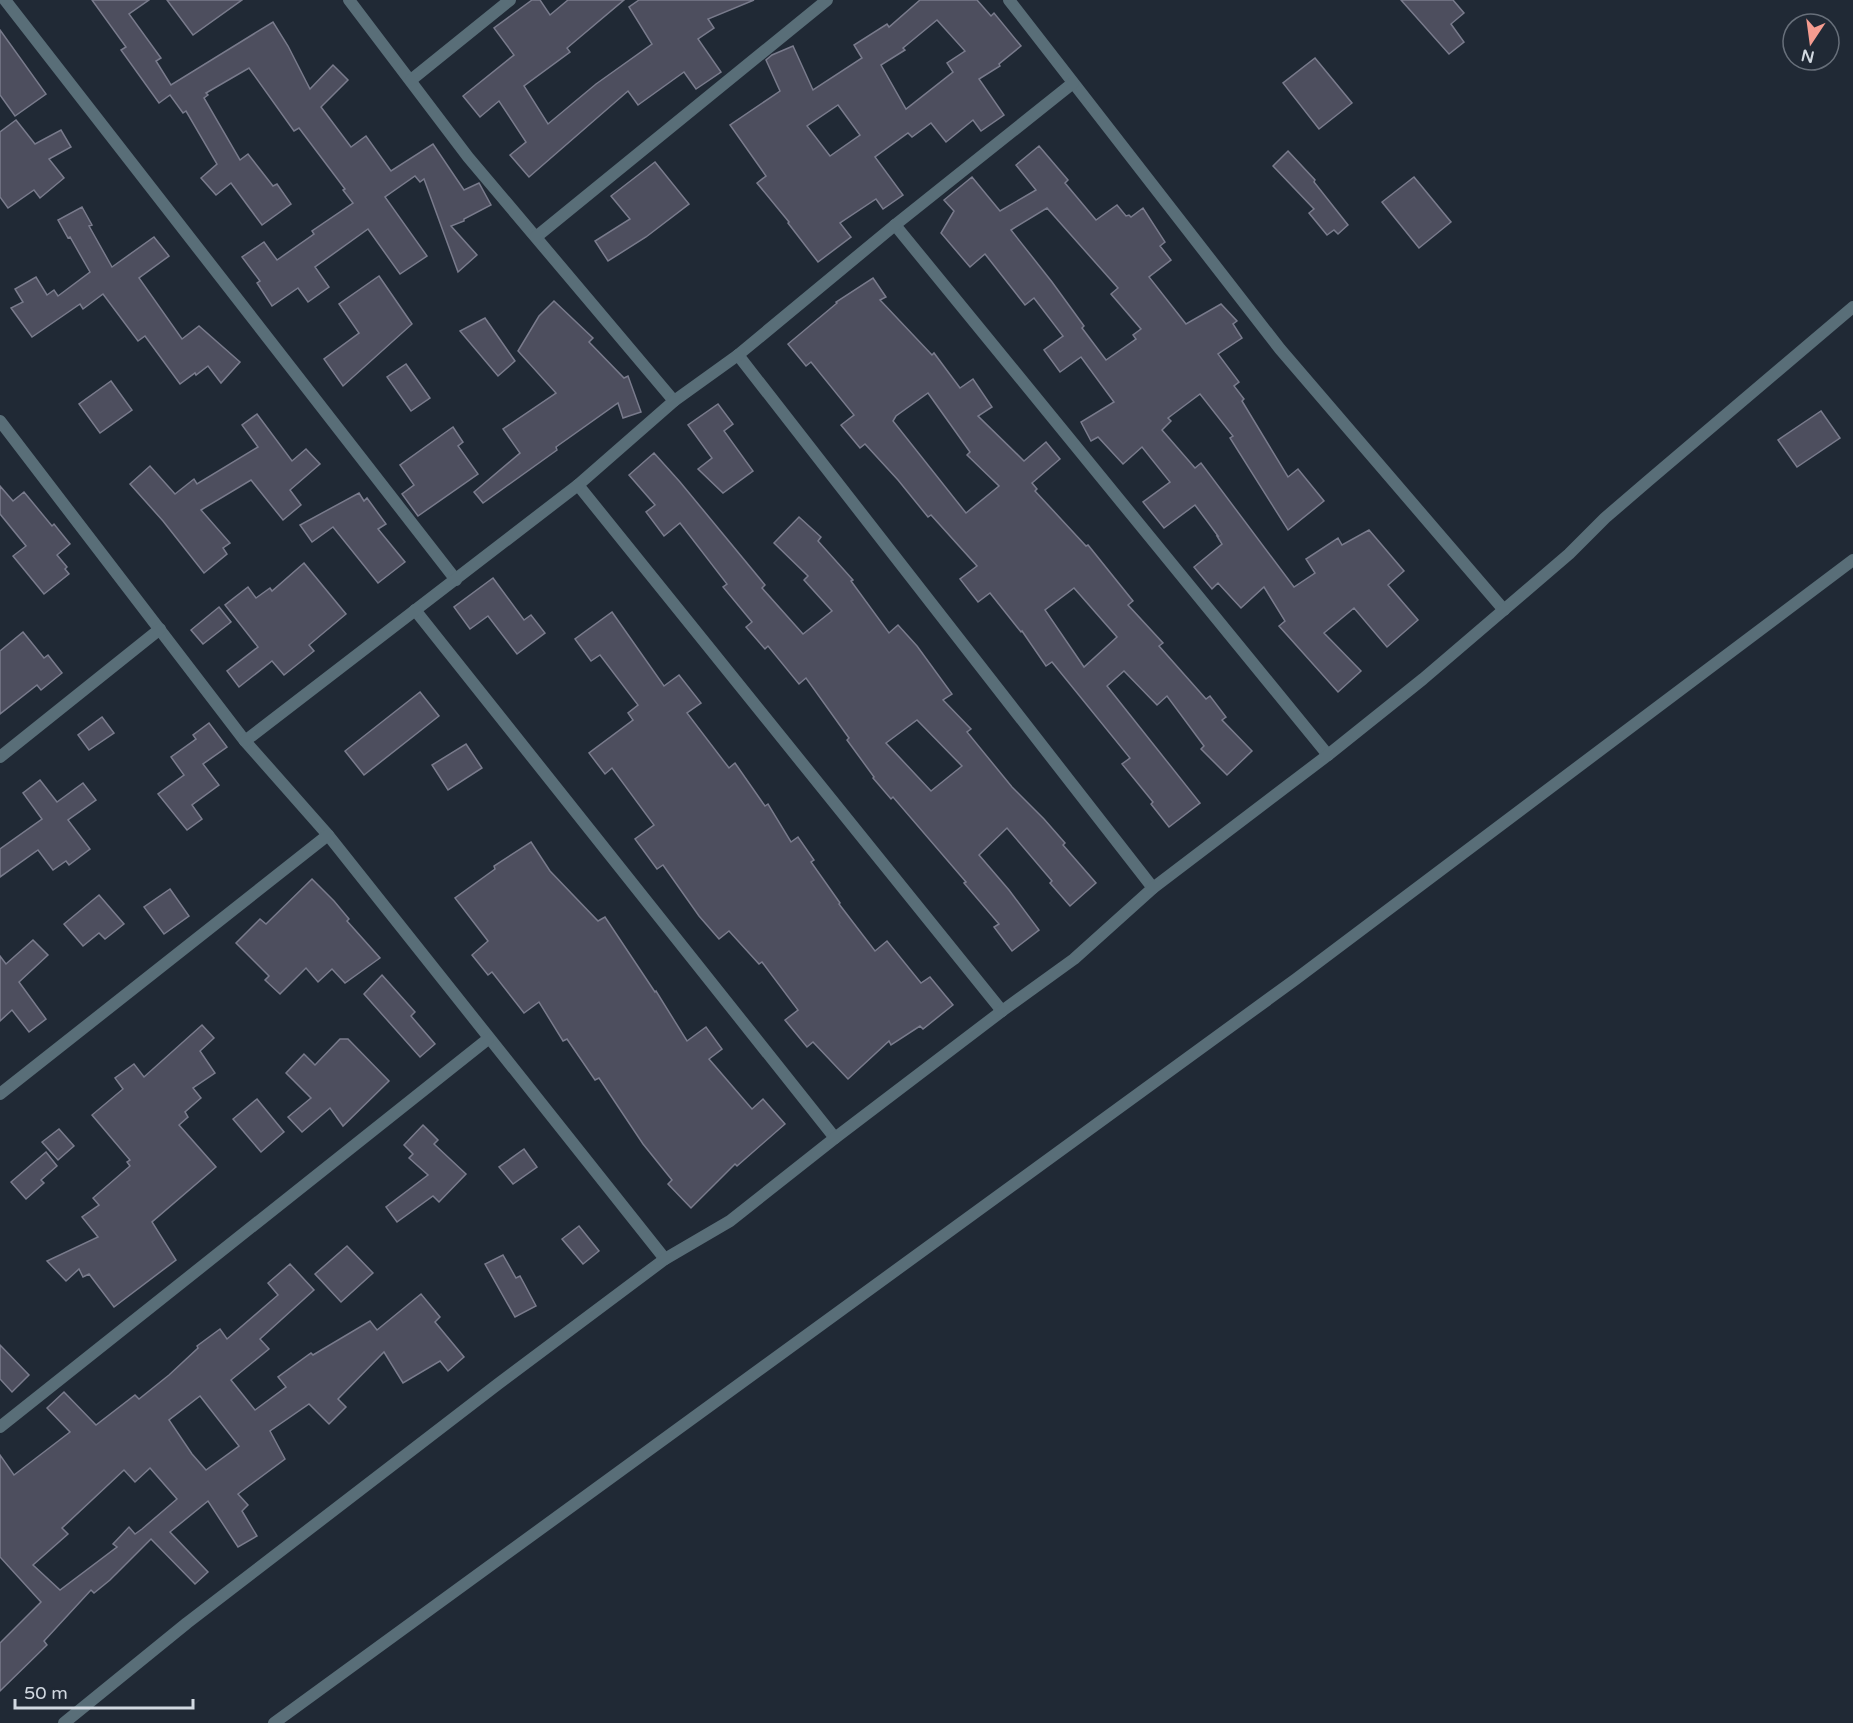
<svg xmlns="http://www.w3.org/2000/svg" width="1853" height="1723" font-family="'Varela Round',sans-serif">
	<rect width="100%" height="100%" fill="#202935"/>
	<g fill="#4d4e5e" stroke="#797b8c" stroke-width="1.5" fill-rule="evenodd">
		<path d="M92,0H149L129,14L161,58L156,61L171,85L273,22L288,46L310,89L333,65L348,80L321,107L351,147L366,136L391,171L433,144L464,190L479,183L491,205L464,219V221L451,226L477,255L458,272L424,179L420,182L415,176L385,197L427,256L400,274L368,229L315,267L329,287L308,302L298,288L272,306L257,283L260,281L242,257L264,242L277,260L314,234L312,231L353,203L343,190L345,189L299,128L294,131L249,68L206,93L208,95L204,98L240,160L248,154L273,186L277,184L291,204L262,225L231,183L216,195L201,178L217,164L186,111L183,113L170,95L159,103L121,50L126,47Z"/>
		<path d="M167,0H242L193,35Z"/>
		<path d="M532,0H540L550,15L568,0H624L567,48L570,52L524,86L548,124L596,84L652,44L629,7L639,0H754L708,19L714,28L698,39L721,72L696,89L684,72L638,105L628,91L529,177L510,155L526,142L499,101L480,117L463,96L514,55L494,28Z"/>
		<path d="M920,0H977L991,16L994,13L1021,46L999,64L1000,66L979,79L1004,115L981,131L973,120L946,142L931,123L912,137L908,133L875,157L903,195L883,209L876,199L840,223L851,237L818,262L788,223L789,222L757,183L766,176L730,125L780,91L766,60L772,55L793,46L813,90L862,58L854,45L887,24L889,27ZM937,20L965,51L947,63L953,72L906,109L881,65L905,50L903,48ZM838,105L860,135L830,156L807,126Z"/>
		<path d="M1401,0H1453L1464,13L1451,24L1464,42L1449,54Z"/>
		<path d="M0,30L46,94L15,116L0,95Z"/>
		<path d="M1315,58L1352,103L1319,129L1283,83Z"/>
		<path d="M16,120L35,144L61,130L71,147L49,159L64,178L40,198L34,190L8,208L0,197V132Z"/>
		<path d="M1039,146L1068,180L1065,183L1096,220L1117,205L1126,216L1129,215L1131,217L1143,208L1165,242L1160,246L1171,260L1149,277L1186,324L1221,304L1237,321L1233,324L1242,338L1218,354L1239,382L1234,386L1244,399L1242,401L1288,477L1298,469L1324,501L1288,530L1230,438L1233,436L1200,394L1168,418L1171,421L1162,430L1195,468L1201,463L1294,587L1315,573L1306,559L1338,538L1342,545L1369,530L1404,571L1388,585L1418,620L1387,647L1354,608L1324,633L1361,671L1338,692L1279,626L1285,621L1264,587L1241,608L1218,583L1212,589L1194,567L1222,544L1217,536H1218L1195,505L1164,528L1143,502L1170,482L1142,447L1123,464L1098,437L1091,441L1081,422L1114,402L1081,357L1060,372L1044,350L1063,336L1034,298L1025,305L985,254L970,267L941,233L954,211L944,200L972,177L1000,211L1036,190L1016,165ZM1047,208L1118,288L1111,294L1141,329L1133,335L1136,339L1106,360L1082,328L1084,326L1052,282L1011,230Z"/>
		<path d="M1288,151L1315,180L1314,182L1348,225L1338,234L1334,230L1327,235L1309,213L1314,209L1273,166Z"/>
		<path d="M655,162L689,204L646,237L608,261L595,241L630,219L611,196Z"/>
		<path d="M1414,177L1451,222L1419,248L1382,202Z"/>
		<path d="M82,207L92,225L89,226L112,267L154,237L169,256L139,278L182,339L199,326L240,362L221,383L208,366L196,375L195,373L180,384L145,336L138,341L103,294L83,309L80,304L32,337L11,308L23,302L15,289L36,277L47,295L54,290L58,296L90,272L70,237L68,238L58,220Z"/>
		<path d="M379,276L412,324L343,386L324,359L359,333L339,304Z"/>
		<path d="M873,278L886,297L880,300L932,355L934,353L960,388L973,379L992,407L978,416L1024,461L1046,442L1060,459L1032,483L1037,489L1035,491L1086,546L1088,545L1133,601L1128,605L1163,643L1159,646L1206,699L1210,696L1226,717L1222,720L1252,751L1227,775L1201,749L1204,746L1167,696L1157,705L1124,671L1107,686L1200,803L1169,827L1151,804L1153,802L1122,764L1130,758L1052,662L1046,666L1022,631L1021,632L990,593L978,602L960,579L977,566L931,515L928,517L898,480L865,444L860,448L841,425L854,415L811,362L806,366L788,344L837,303L836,302ZM928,393L970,452L967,455L999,486L966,513L893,421L896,416ZM1074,588L1117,637L1084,667L1045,610Z"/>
		<path d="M554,301L593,338L589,342L624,378L628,376L641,412L623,418L618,403L556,447L557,450L483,503L474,492L520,453L503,429L556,393L518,351L539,316Z"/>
		<path d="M485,318L515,361L498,376L460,331Z"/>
		<path d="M406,364L430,398L411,411L387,377Z"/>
		<path d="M111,381L132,410L100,433L79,404Z"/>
		<path d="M718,404L733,424L724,431L753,471L723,493L698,469L712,458L688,425Z"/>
		<path d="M1821,411L1840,438L1797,467L1778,440Z"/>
		<path d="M257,414L292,461L306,449L320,464L290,490L301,505L283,520L251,480L201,510L230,543L223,548L227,554L204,573L163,521L130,484L150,466L175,494L194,479L197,484L258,447L242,425Z"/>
		<path d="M453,427L463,442L458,446L478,474L418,516L402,494L414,485L400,465Z"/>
		<path d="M654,453L680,482L765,585L762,588L803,634L832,611L804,580L808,576L774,543L799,517L821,537L818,541L853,580L851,581L889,633L898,625L917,646L952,694L943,700L971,729L967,732L1012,787L1044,819L1065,843L1063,845L1096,883L1070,906L1050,883L1052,881L1007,828L979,855L1009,890L1039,930L1012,951L994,927L999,924L964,883L966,882L893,797L891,799L873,778L874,777L847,740L849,738L806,678L799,684L768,646L765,649L746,627L752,622L723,587L727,584L680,523L664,536L646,512L655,505L629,475ZM917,720L962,766L931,791L886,743Z"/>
		<path d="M0,486L13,501L24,492L52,526L54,524L70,544L57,555L67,567L65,569L69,574L44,594L13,556L26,546L0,514Z"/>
		<path d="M359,493L364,501L367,498L386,524L378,529L405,562L378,583L333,527L312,542L300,525Z"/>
		<path d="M304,563L346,614L309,645L314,651L284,675L272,661L239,687L227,671L258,647L225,605L248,587L256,598L270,588L272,591Z"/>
		<path d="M493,578L524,620L531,615L545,633L517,654L488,616L470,629L454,607Z"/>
		<path d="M219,607L231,622L203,644L191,630Z"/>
		<path d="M612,612L664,686L679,675L701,703L687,713L729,768L735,763L765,806L768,804L791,842L798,837L814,860L811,862L840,903L839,904L875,951L887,941L921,983L930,977L953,1005L923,1029L920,1026L891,1045L889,1041L848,1079L813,1042L807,1047L785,1020L798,1010L762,962L759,964L729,931L719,939L699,916L663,865L657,869L635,839L654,825L612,768L605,774L589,753L633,720L628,713L638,705L600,655L591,661L575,639Z"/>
		<path d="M23,632L44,658L48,655L62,673L41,690L37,685L0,714V651Z"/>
		<path d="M420,692L439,716L364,775L345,751Z"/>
		<path d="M102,717L114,733L89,750L78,735Z"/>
		<path d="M209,723L227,747L203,764L219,785L192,805L202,819L187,830L158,794L184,775L171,757L196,739L193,735Z"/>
		<path d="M466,744L482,768L448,790L432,765Z"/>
		<path d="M40,780L57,802L83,783L96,800L68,820L90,849L69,865L66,861L53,870L38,850L0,877V849L42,819L23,793Z"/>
		<path d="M531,842L550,871L598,921L605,917L655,992L656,991L687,1041L706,1027L722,1049L709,1059L752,1109L763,1099L785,1124L737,1166L735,1164L691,1208L668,1184L672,1180L643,1144L599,1078L595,1080L567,1039L563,1041L539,1002L524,1013L492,972L488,975L472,955L488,941L455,898L495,869L494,866Z"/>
		<path d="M312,879L334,901L349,919L347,921L380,958L345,983L332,969L318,982L306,968L280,994L265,980L269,976L236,943L260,919L266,924Z"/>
		<path d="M170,889L189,916L164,934L144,907Z"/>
		<path d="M99,895L124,924L105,939L99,933L83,946L64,924Z"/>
		<path d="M33,940L48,955L19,982L46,1019L29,1032L12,1010L0,1021V956L6,964Z"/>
		<path d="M382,975L415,1012L411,1016L435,1044L420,1057L364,994Z"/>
		<path d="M202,1025L214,1038L200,1051L215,1073L193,1088L201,1098L185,1112L188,1117L179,1125L216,1167L152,1222L176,1260L114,1307L89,1274L83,1277L79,1269L66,1281L47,1261L98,1237L82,1217L99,1205L93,1198L130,1166L127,1162L130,1160L92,1115L123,1089L115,1078L134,1064L144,1077Z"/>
		<path d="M340,1039H348L389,1081L343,1126L330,1108L302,1132L288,1117L311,1098L286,1073L304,1054L315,1065Z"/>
		<path d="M257,1099L284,1132L261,1152L233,1119Z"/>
		<path d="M423,1125L438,1140L434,1144L466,1174L439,1202L433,1196L397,1222L386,1207L428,1175L409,1158L413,1154L404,1145Z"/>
		<path d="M59,1129L74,1146L58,1160L42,1142Z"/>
		<path d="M524,1149L537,1167L513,1184L499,1167Z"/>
		<path d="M46,1152L57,1166L41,1180L44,1183L26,1199L11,1182Z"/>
		<path d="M579,1226L599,1251L583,1264L562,1239Z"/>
		<path d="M347,1246L373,1273L341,1302L315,1274Z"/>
		<path d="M503,1255L516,1278L520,1276L536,1306L515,1317L485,1264Z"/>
		<path d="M290,1264L314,1290L260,1339L269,1349L231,1380L255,1410L286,1387L278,1377L311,1353L313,1355L370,1321L377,1330L421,1294L440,1317L435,1322L464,1357L448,1371L440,1361L403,1383L384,1352L338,1399L346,1407L329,1424L309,1404L270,1431L285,1459L238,1494L248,1505L242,1511L257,1536L238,1547L208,1501L170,1532L208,1572L195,1584L151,1539L110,1580L94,1593L91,1590L44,1641L47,1645L0,1691V1643L41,1602L0,1557V1455L14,1475L70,1432L47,1408L64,1392L96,1425L135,1395L139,1399L169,1375L198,1348L197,1346L220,1329L227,1339L278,1295L268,1283ZM200,1396L239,1446L206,1470L192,1454L169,1420ZM150,1468L177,1499L142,1529L135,1534L129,1527L113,1544L117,1547L60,1590L33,1565L68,1534L62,1528L124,1470L135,1482Z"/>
		<path d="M0,1345L29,1375L12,1392L0,1379Z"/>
	</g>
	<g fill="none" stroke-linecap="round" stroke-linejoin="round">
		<g stroke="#596e78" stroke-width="12">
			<path d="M5,0L456,580"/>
			<path d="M349,0L468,157L674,401"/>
			<path d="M1009,0L1280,349L1504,610"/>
			<path d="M411,80L510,0"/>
			<path d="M895,225L1328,755"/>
			<path d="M536,237L827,0"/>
			<path d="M738,355L1153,888"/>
			<path d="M0,421L245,741L328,835L665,1259"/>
			<path d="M578,485L1002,1011"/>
			<path d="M415,610L835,1138"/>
			<path d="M245,741L578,485L674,401L738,355L895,225L1073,83"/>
			<path d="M0,757L160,629"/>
			<path d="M0,1094L328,835"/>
			<path d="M0,1427L488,1039"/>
			<path d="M64,1723L187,1623L498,1384L665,1259L730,1221L835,1138L1002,1011L1074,959L1153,888L1328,755L1423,679L1569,554L1605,518L1648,481L1853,307"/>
			<path d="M274,1723L1296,979L1853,560"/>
		</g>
	</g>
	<g transform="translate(1811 42) rotate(193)"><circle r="28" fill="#202935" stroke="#676f7a" stroke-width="1.5"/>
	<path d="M0-4.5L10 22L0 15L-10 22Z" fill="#f59c90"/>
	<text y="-9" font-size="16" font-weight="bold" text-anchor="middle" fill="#d2d9e1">N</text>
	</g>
	<path d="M15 1699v9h178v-9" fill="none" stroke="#d2d9e1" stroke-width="3"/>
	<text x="24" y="1699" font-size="18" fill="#d2d9e1" stroke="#202935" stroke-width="4.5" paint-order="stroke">50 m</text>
</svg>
